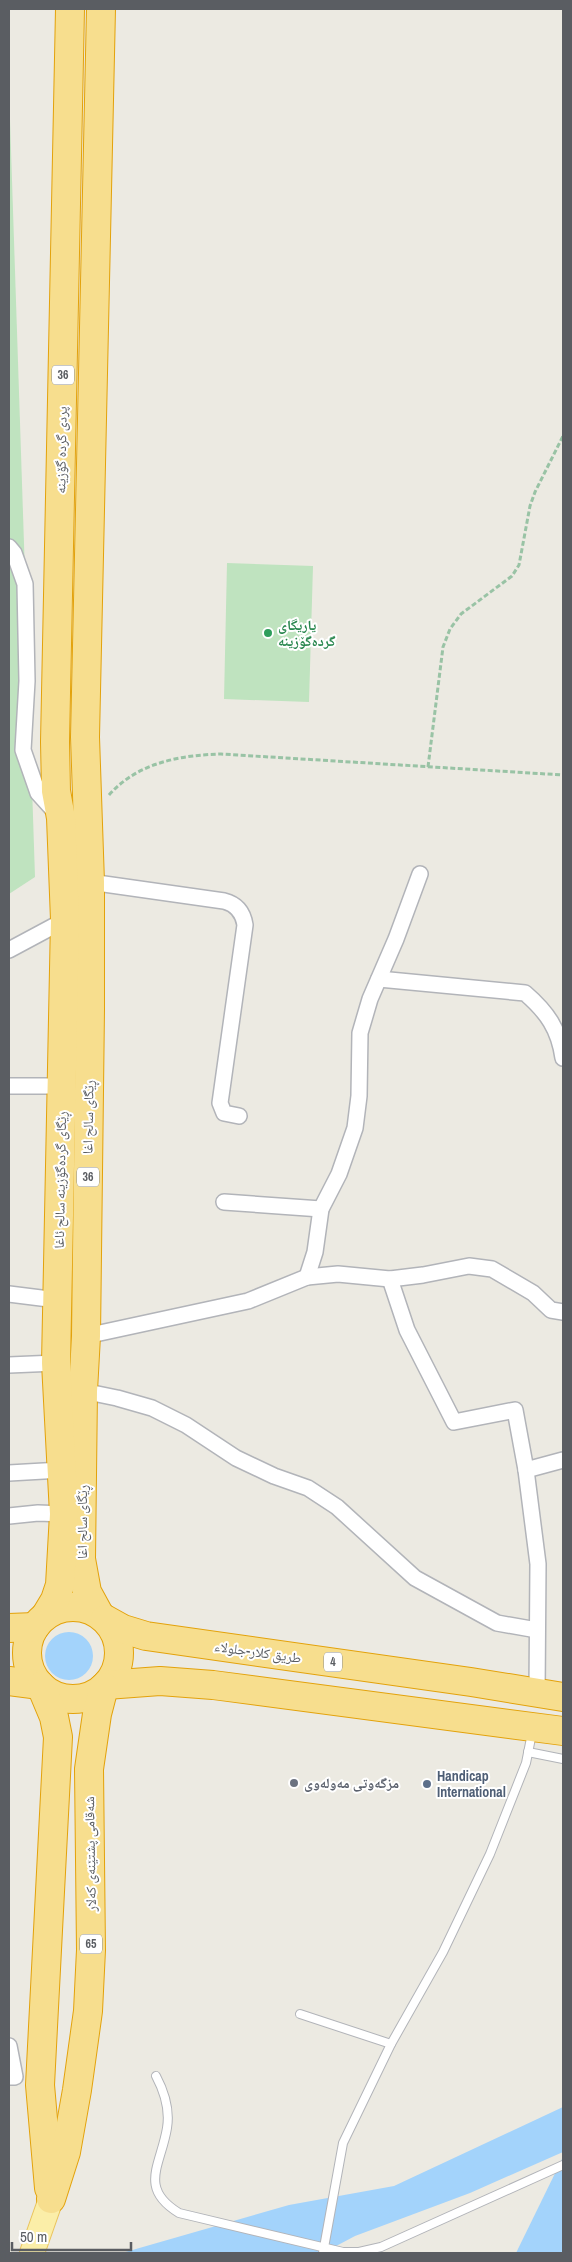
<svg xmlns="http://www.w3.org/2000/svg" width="572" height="2262" font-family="'Archivo Narrow','Noto Naskh Arabic',sans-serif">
	<rect width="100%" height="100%" fill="#eceae2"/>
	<g fill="#bfe3bf">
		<path d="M9,89L35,877L9,894Z"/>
		<path d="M227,563L313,566L309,702L224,699Z"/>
	</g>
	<g fill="#a3d3fb">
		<circle cx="69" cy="1656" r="24"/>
		<path d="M563,2107V2152L470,2193L355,2236L323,2253H122L289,2205L394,2186Z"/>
		<path d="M563,2157V2253H516Z"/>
	</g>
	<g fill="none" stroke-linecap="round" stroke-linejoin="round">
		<defs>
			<g id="lane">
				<path d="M528,1752L563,1759"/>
				<path d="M300,2014L391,2044"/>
				<path d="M156,2076C165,2093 170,2110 167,2128C161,2165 138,2188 179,2213L343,2252H359L381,2247L563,2165"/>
				<path d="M323,2253L343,2143L391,2044L443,1952L490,1854L526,1763L532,1733"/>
			</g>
			<g id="street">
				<path d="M9,547L14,553L25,584L27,681L23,750L38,793L57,814"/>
				<path d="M90,882L224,901C236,904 243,912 245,925L220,1103L224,1113L239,1116"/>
				<path d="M9,950L65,920"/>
				<path d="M379,979L525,993C547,1012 559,1029 563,1058"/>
				<path d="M9,1086H62"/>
				<path d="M224,1202L321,1209"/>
				<path d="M307,1277L315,1252L321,1209L339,1174L355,1128L359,1096L360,1033L370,999L396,939L420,874"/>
				<path d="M390,1279L407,1330L454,1422L515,1410L526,1470L538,1564L537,1693"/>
				<path d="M9,1294L57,1300"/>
				<path d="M86,1336L248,1301L307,1277L338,1274L390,1279L423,1275L469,1266L492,1269L533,1293L551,1310L563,1312"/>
				<path d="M9,1365L56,1363"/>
				<path d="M83,1391L117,1398L152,1408L186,1425L236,1458L274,1476L308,1488L337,1507L415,1578L497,1623L537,1630"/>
				<path d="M526,1470L563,1460"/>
				<path d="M9,1473L61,1470"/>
				<path d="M9,1516L38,1513L64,1514"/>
				<path d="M9,2046L15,2077H9"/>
			</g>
			<path id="primary" d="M32,2253L51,2199"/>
			<g id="highway">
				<circle cx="73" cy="1653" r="46"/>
				<path d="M99,1614L87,1592L81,1559L83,1391L86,1336L90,1009V882L85,737L101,9"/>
				<path d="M46,1615L55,1600L60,1585L64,1514L56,1363L65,920L61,818L56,791L55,742L70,9"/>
				<path d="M105,1619L123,1629L146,1636L471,1682L563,1697"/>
				<path d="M9,1628L35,1627"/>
				<path d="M9,1681L40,1685"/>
				<path d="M106,1685L160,1681L213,1685L563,1731"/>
				<path d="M41,1686L54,1717L58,1737L40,2085L49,2188"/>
				<path d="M51,2199L66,2152L77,2090L88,2011L91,1950L89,1769L97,1714L104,1687"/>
			</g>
		</defs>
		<use href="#lane" stroke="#b2b4b9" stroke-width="10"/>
		<use href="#street" stroke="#b2b4b9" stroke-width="18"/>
		<use href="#primary" stroke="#eac45d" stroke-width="26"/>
		<use href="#highway" stroke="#e3a20b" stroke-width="30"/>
		<g stroke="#99c3a5" stroke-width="3" stroke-dasharray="5 2.5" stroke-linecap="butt">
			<path d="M428,767L443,647L450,629L461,614L512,576L519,565L530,506L535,492L563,436"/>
			<path d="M109,795C137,763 180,755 221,754L563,775"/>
		</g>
		<use href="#lane" stroke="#fff" stroke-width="8"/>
		<use href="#street" stroke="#fff" stroke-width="15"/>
		<use href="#primary" stroke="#fbeea8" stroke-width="24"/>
		<use href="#highway" stroke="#f7de8e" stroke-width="28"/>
	</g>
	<circle fill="#2e9e5b" stroke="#fff" stroke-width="2" cx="268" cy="633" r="5"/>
	<circle fill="#6b7280" stroke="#fff" stroke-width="2" cx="294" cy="1783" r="5"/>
	<circle fill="#5c6f8a" stroke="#fff" stroke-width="2" cx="427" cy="1784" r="5"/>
	<g text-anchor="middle" stroke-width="4" stroke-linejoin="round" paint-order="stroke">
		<g fill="#fff" stroke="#8c8e91" stroke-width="1">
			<rect x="52" y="365.5" width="22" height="19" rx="4"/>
			<rect x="77" y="1167.5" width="22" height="19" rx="4"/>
			<rect x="324" y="1652.5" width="18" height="19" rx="4"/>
			<rect x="80" y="1934.5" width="22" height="19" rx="4"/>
		</g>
		<g font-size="12" font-weight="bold" fill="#5a5d62">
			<text x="63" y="379">36</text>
			<text x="88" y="1181">36</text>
			<text x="333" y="1666">4</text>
			<text x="91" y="1948">65</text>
		</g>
		<g font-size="14" fill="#5a5d62" stroke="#fff">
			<text transform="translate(61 450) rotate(-89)" y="5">پردی گردە گۆزینە</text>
			<text transform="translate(88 1117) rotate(-89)" y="5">ڕێگای سالح اغا</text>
			<text transform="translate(60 1180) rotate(-89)" y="5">ڕێگای گردەگۆزینە سالح ئاغا</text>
			<text transform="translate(82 1522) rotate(-90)" y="5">ڕێگای سالح اغا</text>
			<text transform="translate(258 1652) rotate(8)" y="5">طريق كلار-جلولاء</text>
			<text transform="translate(90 1854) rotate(-91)" y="5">شەقامی پشتێنەی کەلار</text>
		</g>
		<g font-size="14" font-weight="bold" fill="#27864d" stroke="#fff" text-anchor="start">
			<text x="278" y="630">یاریگای<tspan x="278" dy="16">گردەگۆزینە</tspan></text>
		</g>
		<g font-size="14" font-weight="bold" fill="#4e5e75" stroke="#fff" text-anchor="start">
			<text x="437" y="1781">Handicap<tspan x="437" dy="16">International</tspan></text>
		</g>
		<g font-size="14" font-weight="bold" fill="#5b616d" stroke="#fff" text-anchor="start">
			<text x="304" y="1788">مزگەوتی مەولەوی</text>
		</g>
	</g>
	<rect width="572" height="2262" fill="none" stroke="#5a5d62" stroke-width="20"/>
	<path d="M12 2242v8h119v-8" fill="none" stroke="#5a5d62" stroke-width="2.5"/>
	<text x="20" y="2242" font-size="15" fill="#5a5d62" stroke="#ffffff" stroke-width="4" paint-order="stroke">50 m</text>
</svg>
